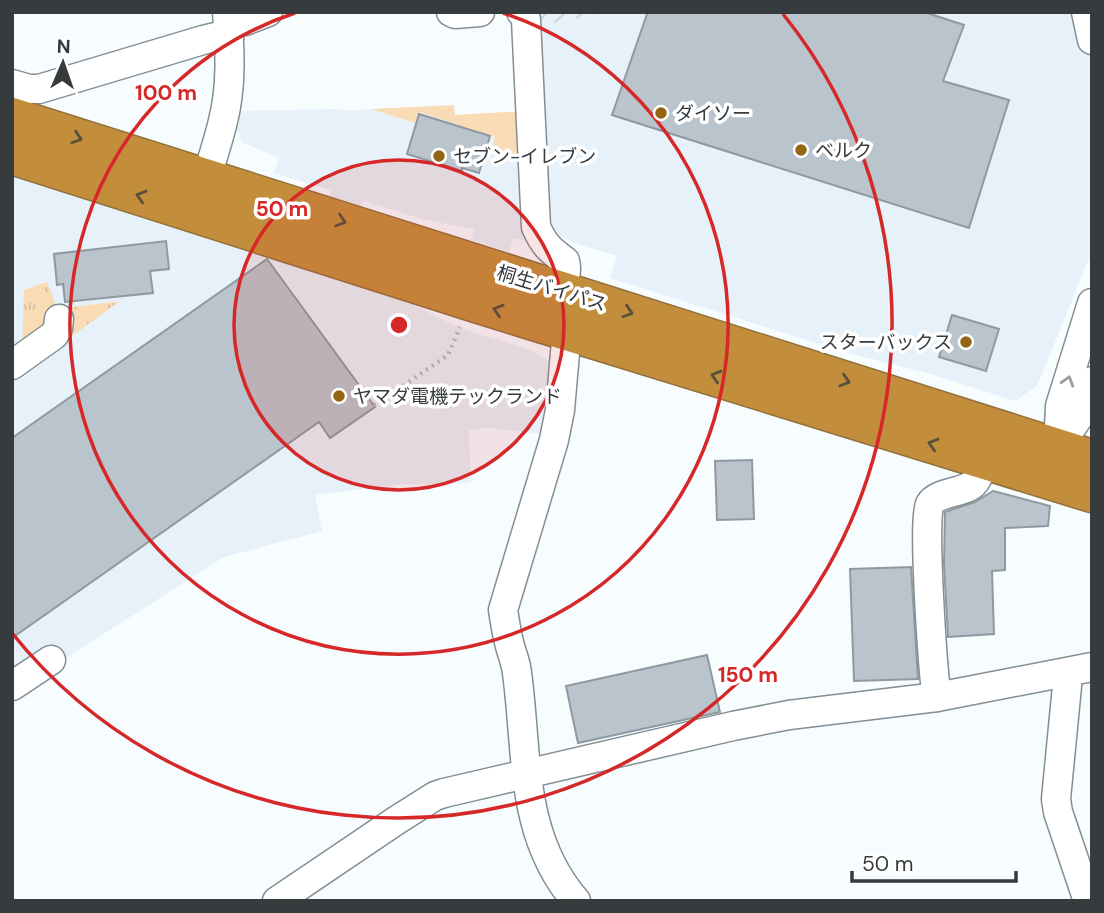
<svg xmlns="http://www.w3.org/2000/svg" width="1104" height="913" font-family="'DM Sans','Noto Sans JP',sans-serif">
	<defs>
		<pattern id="industrial-furrows" width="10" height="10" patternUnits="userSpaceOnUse" patternTransform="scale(1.75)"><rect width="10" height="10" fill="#e6f1f9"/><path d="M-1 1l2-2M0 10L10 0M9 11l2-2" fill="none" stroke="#c6d0d6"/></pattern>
		<pattern id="grass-tufts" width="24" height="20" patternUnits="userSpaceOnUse" patternTransform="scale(1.75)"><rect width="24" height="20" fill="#f9dcb5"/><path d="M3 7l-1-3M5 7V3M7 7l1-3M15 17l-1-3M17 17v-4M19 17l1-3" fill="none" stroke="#d6be9d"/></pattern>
	</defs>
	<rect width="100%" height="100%" fill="#f7fcff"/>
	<g fill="#e6f1f9">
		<path d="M611,12H1092V251L1037,386L1015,401L934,375L848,353L610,278L617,256L574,243L543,227L535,26Z"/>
		<path d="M333,109L352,111L371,109L415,123L418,112L495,137L525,158L530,242L513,238L509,252L472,240L474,229L425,220L364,201L362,206L329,196L331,190L274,173L279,158L241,142L239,132L233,130L239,111Z"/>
		<path d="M12,175L412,304L460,328L527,349L549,360L552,366L547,435L490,428L469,430L471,483L397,485L315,495L322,531L224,557L60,662L12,678V379L119,302L22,347L12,354Z"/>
	</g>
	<path fill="url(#industrial-furrows)" d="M535,12H611L535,26Z"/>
	<g fill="url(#grass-tufts)">
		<path d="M47,282L57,308L49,327L22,347L24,290Z"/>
		<path d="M120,301L71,337L65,308Z"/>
	</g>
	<path fill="#f9dcb5" d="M454,105L455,115L524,111L525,158L492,148L495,137L419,112L415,123L371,109Z"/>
	<g fill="#bac4cc" stroke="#8f99a0" stroke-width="2">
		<path d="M653,12H924L964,25L943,81L1009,100L969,228L612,115L647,14Z"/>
		<path d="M419,114L490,136L479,173L462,168V171L407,154Z"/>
		<path d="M166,241L169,269L150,271L153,293L65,302L63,284L57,285L54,254Z"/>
		<path d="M267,259L375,407L330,438L319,422L12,638V438Z"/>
		<path d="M952,315L999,329L986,371L939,357Z"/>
		<path d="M752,460L754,519L717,520L715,461Z"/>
		<path d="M993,491L1050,506L1048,526L1005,528V570L992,571L994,634L948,637L944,564L945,512L975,502Z"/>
		<path d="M911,567L918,679L854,681L850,569Z"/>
		<path d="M707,655L720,712L578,743L566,686Z"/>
	</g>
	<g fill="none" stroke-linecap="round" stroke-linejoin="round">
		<defs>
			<g id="minor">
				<path d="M451,12L455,14L480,12"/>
				<path d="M521,12L524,14L526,20L536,227C544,245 550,250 565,261C568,272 564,281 560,290"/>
				<path d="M1086,12L1092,40"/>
				<path d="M228,22L245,21L268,12"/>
				<path d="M12,84L29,89H39L203,40L215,37H229"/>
				<path d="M201,194C209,170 217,146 223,121C232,86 230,48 227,12"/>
				<path d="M567,330L560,410L554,440L503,610C505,621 506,631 509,642C511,652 516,662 517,673C528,753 519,835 576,901"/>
				<path d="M12,365L54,335L58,328L59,319"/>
				<path d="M1058,448L1082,412L1092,381"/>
				<path d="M1052,466L1058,448L1060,406L1092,303"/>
				<path d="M1066,673L1067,686L1056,799L1058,812L1088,901"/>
				<path d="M12,686L51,660"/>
				<path d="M937,697C933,674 922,516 930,504C937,492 963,493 973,484C979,478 982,468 985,460"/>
				<path d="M277,901L397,820L435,796L444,793L733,726L789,715L937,697L1092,667"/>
			</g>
			<g id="highway">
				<path d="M12,117L1092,459"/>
				<path d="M12,155L479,304L1092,493"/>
			</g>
		</defs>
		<use href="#minor" stroke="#838d94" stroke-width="31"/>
		<use href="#highway" stroke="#92713c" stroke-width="41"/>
		<path stroke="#b3b8bb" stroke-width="4.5" stroke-dasharray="2 5" stroke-linecap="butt" d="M374,405L377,404L448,355L460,327"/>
		<use href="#minor" stroke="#fff" stroke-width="28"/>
		<use href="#highway" stroke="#c38e3b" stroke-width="38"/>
	</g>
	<defs><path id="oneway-chevron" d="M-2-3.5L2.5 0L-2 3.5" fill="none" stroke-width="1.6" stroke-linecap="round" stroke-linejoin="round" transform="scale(1.75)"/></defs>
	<g stroke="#59503d">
		<use href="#oneway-chevron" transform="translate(77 138) rotate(18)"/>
		<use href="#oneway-chevron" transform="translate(141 196) rotate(-163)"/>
		<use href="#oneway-chevron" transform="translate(341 221) rotate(18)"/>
		<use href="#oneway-chevron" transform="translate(498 310) rotate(-163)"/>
		<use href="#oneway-chevron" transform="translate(628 312) rotate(18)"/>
		<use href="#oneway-chevron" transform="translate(716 376) rotate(-163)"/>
		<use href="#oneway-chevron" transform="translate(845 381) rotate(18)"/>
		<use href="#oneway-chevron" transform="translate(933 444) rotate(-163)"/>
	</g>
	<use stroke="#9a9d9e" href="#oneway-chevron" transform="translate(1068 381) rotate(-73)"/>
	<circle cx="399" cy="325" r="165" fill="#d62828" fill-opacity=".12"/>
	<g fill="none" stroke="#d62828" stroke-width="3.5">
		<circle cx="399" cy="325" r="165"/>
		<path d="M503 13A329 329 0 1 1 295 13"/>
		<path d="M783 14A494 494 0 1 1 12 633"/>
	</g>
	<g fill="#946613" stroke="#fff" stroke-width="2.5">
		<circle cx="661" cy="113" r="7"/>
		<circle cx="801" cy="150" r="7"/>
		<circle cx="439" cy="156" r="7"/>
		<circle cx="966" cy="342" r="7"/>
		<circle cx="339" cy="396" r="7"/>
	</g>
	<g text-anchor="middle" stroke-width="7" stroke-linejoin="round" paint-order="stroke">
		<g font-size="19" fill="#363b3e" stroke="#fff" text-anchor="start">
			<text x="675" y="120">ダイソー</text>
			<text x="815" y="157">ベルク</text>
			<text x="453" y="163">セブン-イレブン</text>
			<text x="952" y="349" text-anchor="end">スターバックス</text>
			<text x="353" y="403">ヤマダ電機テックランド</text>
		</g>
		<g font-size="19" fill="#363b3e" stroke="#fff">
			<text transform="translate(552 288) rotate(17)" y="7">桐生バイパス</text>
		</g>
	</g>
	<circle cx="399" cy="325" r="10" fill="#d62828" stroke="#fff" stroke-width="3.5"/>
	<g font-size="21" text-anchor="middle" font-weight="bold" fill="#d62828" stroke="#fff" stroke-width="7" stroke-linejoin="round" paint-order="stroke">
		<text x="166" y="100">100 m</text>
		<text x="282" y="216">50 m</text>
		<text x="748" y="682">150 m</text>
	</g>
	<rect width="1104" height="913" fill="none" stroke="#363b3e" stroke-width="28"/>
	<g transform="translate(63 63) rotate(2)" stroke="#ffffff" stroke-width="5" paint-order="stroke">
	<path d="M0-5L12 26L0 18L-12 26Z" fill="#363b3e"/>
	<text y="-10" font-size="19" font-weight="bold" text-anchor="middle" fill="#363b3e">N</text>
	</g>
	<path d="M852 871v10h164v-10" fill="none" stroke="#363b3e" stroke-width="3.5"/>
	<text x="862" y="871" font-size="21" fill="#363b3e" stroke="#ffffff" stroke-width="5" paint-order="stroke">50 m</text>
</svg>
